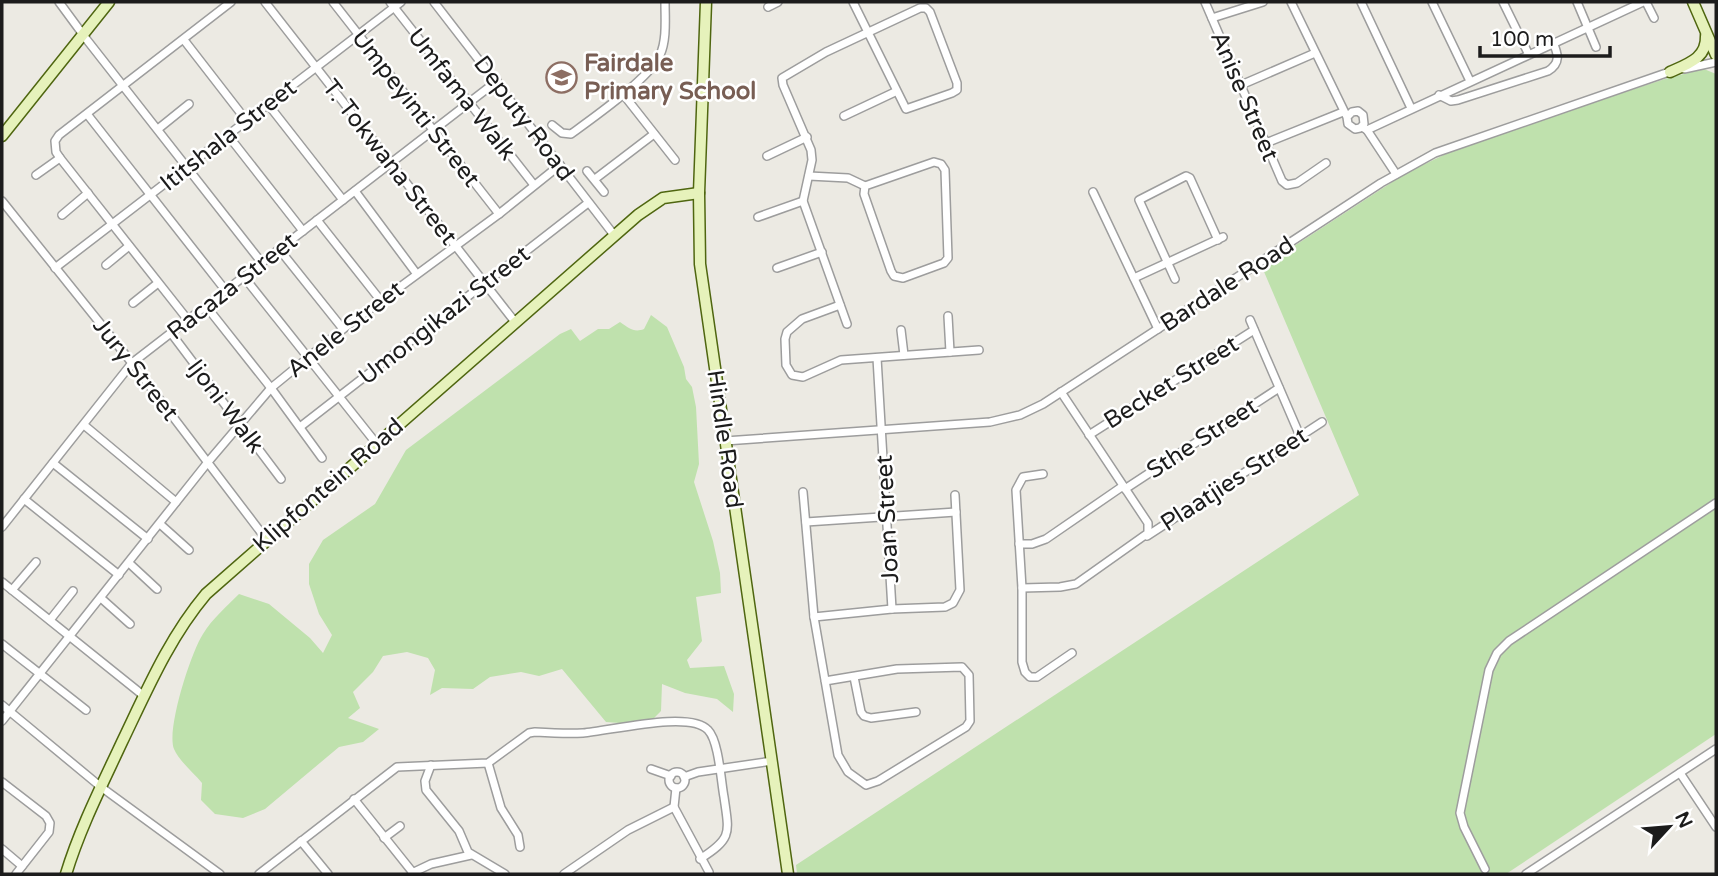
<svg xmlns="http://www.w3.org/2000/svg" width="1718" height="876" font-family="'Varela Round',sans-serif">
	<rect width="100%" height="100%" fill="#eceae3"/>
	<g fill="#bfe1ad">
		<path d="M1704,69L1716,74V734L1506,874H797L796,865L1359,495L1262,267L1406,173L1448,153L1625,92L1668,78Z"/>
		<path d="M651,315L667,327L684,367L686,379L692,387L696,407L699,464L694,482L713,541L720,573L721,593L696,597L702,641L687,660L690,668L724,666L734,694L733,712L717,699L685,693L662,684L661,711L647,725L606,722L562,669L539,676L521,672L490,677L473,689L442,688L430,695L435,670L428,658L407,652L383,656L373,672L353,692L360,708L348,718L379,729L363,742L339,747L265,809L243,818L215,814L201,800L202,783C194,773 179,761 174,749C166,730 191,652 203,634C212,619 227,606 239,594L269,604L310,638L323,653L332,635L319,614L309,584V564L323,540L375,504L406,450L560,334L571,329L580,341L598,329H609L620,322C629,328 634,333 644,329Z"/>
	</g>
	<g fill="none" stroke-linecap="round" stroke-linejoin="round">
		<defs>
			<g id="street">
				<path d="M59,2L87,40L262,263"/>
				<path d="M265,2L515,322"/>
				<path d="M333,2L499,214"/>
				<path d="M390,2L534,185"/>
				<path d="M434,2L614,235"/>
				<path d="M1205,2L1282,181L1287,185L1297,183L1326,163"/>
				<path d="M1291,2L1347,117L1348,124L1355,129L1360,128L1364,124L1363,115L1358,111L1352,112L1347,117"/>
				<path d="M1361,2L1411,108"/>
				<path d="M1432,2L1470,81"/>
				<path d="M1503,2L1528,53"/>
				<path d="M1577,2L1596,47"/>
				<path d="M1646,2L1654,18"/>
				<path d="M768,7L778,2"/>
				<path d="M1212,18L1263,2"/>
				<path d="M184,40L246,120"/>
				<path d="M1684,69L1716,62"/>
				<path d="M1241,85L1315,53"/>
				<path d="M623,94L675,160"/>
				<path d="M1439,95L1451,101L1458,100L1548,71C1561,63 1558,54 1553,42"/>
				<path d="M267,103L343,200"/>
				<path d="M87,114L226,291"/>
				<path d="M844,116L895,92"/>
				<path d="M552,125L562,133L571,134C593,118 650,78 660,55C667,40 665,19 665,2"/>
				<path d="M1362,127L1367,130L1643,2"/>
				<path d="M158,129L189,104"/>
				<path d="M1367,130L1396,174"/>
				<path d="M227,134L303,231"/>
				<path d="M1266,143L1343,112"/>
				<path d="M767,156L807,137"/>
				<path d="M934,162L941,164L945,170L948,258L944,263L903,278L894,276L891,271L864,194L865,186Z"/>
				<path d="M587,171L604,192"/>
				<path d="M36,175L60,158"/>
				<path d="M809,176L848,178L865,186"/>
				<path d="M595,179L654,134"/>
				<path d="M355,191L416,273"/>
				<path d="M1093,192L1158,329"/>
				<path d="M2,201L132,363L266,539"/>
				<path d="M62,215L88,193"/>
				<path d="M758,217L803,201"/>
				<path d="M317,220L381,301"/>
				<path d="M279,249L343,329"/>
				<path d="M106,265L129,246"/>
				<path d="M55,268L401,2"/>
				<path d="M777,268L822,252"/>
				<path d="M244,277L376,443"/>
				<path d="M1134,278L1223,237"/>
				<path d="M1175,279L1139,200L1186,176L1190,178L1218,240"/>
				<path d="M133,303L158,283"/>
				<path d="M840,305L802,319L787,332L785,339L786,365L792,375L803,377L841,360L979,350"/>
				<path d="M206,306L271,388L322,458"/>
				<path d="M948,316L950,352"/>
				<path d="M188,320L60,158L56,152L55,141L59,135L231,2"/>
				<path d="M1250,320L1300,436"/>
				<path d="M847,324L803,201L812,160L811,150L783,85L782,78L826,52L920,8H926L930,12L957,83V90L952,93L906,109L853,2"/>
				<path d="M901,330L904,355"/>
				<path d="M171,333L281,479"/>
				<path d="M877,358L892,609"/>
				<path d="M84,425L176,502"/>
				<path d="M300,427L588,203"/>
				<path d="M1089,435L1254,330"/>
				<path d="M725,441L990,422L1020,415L1043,404L1381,183L1435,153L1672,71"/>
				<path d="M53,463L148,539"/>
				<path d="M1043,474L1023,477L1016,490L1022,588V662L1025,672L1030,677H1037L1072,653"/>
				<path d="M1125,489L1279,388"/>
				<path d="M803,492L814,617L892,609L945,607L953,603L960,590L955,495"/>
				<path d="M24,499L119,575"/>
				<path d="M806,522L956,512"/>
				<path d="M160,524L189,550"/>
				<path d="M2,527L132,363L497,81"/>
				<path d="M1147,536L1322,422"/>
				<path d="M1019,544H1032L1046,539L1123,486"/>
				<path d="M129,563L157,589"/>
				<path d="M2,582L144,696"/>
				<path d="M1022,588L1060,587L1076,584L1148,533V523L1061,392"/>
				<path d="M12,590L36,562"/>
				<path d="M102,599L130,624"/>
				<path d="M814,617L838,755L848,772L866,785L878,781L966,727L970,721L969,675L962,667L897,669L825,681"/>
				<path d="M50,620L73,591"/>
				<path d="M2,644L86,710"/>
				<path d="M854,677L861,712L864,716L871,718L916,712"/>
				<path d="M2,705L101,787L220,874"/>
				<path d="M2,721L208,462L271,388L343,329L499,214L560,165"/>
				<path d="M488,763L501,808L518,835L520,847"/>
				<path d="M431,765L425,781L426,790L459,831L468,852L505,874"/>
				<path d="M651,769L671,776"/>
				<circle cx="677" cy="780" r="8"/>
				<path d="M1680,773L1716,827"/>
				<path d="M684,777L698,772L772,761"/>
				<path d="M2,782L46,816L50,823L49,832L16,874"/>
				<path d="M676,788L674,807L709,872"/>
				<path d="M354,799L414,874"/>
				<path d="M384,838L400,826"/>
				<path d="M301,841L328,874"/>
				<path d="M2,849L22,866"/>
				<path d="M1485,869L1464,827L1460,813L1489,670L1497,653L1509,641L1716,503"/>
				<path d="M412,873L431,864L471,855"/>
				<path d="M259,874L397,767L488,763L529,733L535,732C551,733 567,734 583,733C610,731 690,710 708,730C719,741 721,782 724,797C729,833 733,838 700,859"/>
				<path d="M564,874L628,830L674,807"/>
				<path d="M1526,874L1716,749"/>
			</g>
			<g id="secondary">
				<path d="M706,2L699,193L700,264L788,874"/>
				<path d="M1693,2L1716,55"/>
				<path d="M1670,72C1688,64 1707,58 1706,36"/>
				<path d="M2,136L109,2"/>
				<path d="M66,874C80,828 102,785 122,742C147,690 169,638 206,594L638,215L663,198L699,193"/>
			</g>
		</defs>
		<use href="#street" stroke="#9d9d9d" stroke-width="10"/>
		<use href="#secondary" stroke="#4f6610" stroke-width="13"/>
		<use href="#street" stroke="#fff" stroke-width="7"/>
		<use href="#secondary" stroke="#e6f2bb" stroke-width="10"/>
	</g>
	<defs>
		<symbol id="school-ring" viewBox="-11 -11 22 22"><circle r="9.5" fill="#fff" stroke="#8d6e63" stroke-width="1.5"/><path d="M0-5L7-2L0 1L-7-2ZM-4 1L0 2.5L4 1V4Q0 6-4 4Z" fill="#8d6e63"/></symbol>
	</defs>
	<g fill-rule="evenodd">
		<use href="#school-ring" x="544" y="60" width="35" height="35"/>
	</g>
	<g text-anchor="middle" stroke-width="5" stroke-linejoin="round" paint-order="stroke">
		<g font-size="24" font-weight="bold" fill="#785e54" stroke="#fff" text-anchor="start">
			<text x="584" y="71">Fairdale<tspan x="584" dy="28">Primary School</tspan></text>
		</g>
		<g font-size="24" fill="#1c1c1c" stroke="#fff">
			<text transform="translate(462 94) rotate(52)" y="8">Umfama Walk</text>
			<text transform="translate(1245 96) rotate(67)" y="8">Anise Street</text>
			<text transform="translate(416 108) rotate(52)" y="8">Umpeyinti Street</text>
			<text transform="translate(524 118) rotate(53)" y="8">Deputy Road</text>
			<text transform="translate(228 135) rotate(-38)" y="8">Ititshala Street</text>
			<text transform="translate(390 162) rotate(52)" y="8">T. Tokwana Street</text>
			<text transform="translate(1227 284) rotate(-33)" y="8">Bardale Road</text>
			<text transform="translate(232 286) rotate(-38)" y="8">Racaza Street</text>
			<text transform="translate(444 315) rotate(-38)" y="8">Umongikazi Street</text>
			<text transform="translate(345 329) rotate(-38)" y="8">Anele Street</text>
			<text transform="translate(136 369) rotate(52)" y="8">Jury Street</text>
			<text transform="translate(1171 382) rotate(-32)" y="8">Becket Street</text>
			<text transform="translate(226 406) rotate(53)" y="8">Ijoni Walk</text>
			<text transform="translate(1202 438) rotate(-33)" y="8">Sthe Street</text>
			<text transform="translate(725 439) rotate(82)" y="8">Hindle Road</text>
			<text transform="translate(1234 479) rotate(-33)" y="8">Plaatjies Street</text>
			<text transform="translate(328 485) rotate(-41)" y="8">Klipfontein Road</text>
			<text transform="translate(887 519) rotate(-93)" y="8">Joan Street</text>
		</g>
	</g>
	<rect width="1718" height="876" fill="none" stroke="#1c1c1c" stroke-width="7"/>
	<g transform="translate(1669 827) rotate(64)" stroke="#ffffff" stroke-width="5" paint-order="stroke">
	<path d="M0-5L12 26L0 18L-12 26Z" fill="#1c1c1c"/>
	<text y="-10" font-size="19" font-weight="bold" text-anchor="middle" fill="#1c1c1c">N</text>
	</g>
	<path d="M1480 46v10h130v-10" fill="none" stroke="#1c1c1c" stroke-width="3.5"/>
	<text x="1490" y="46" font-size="21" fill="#1c1c1c" stroke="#ffffff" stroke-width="5" paint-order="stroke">100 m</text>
</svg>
